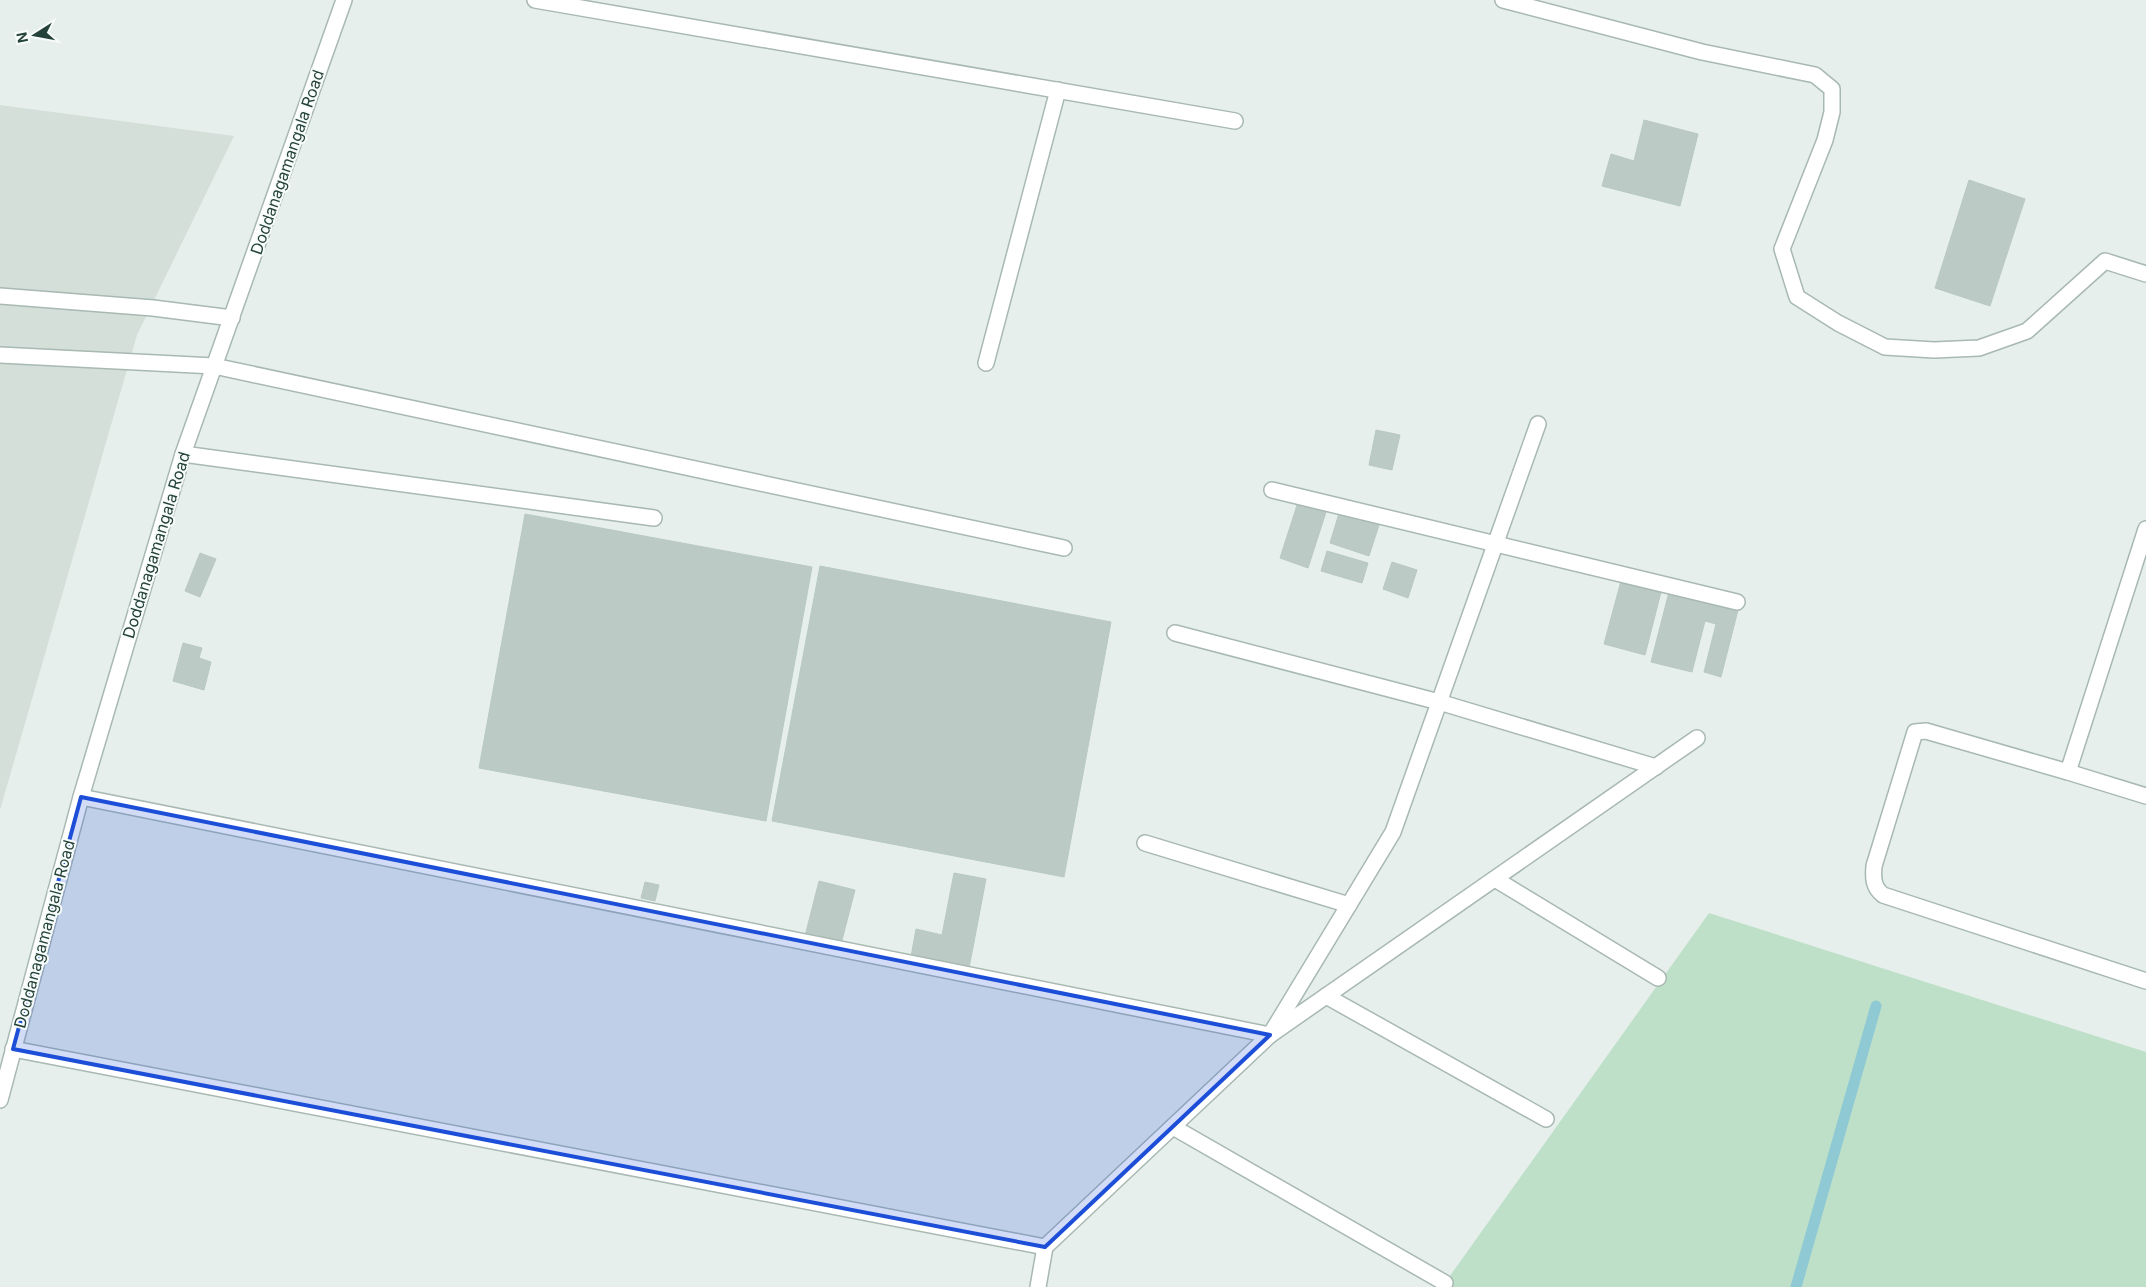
<svg xmlns="http://www.w3.org/2000/svg" width="2146" height="1287" font-family="Inter,sans-serif">
	<rect width="100%" height="100%" fill="#e6efeb"/>
	<path fill="#d4dfda" d="M0,105L234,136L137,335L0,810Z"/>
	<path fill="#bfe0c8" d="M1709,913L2146,1052V1287H1442Z"/>
	<g fill="none" stroke-linecap="round" stroke-linejoin="round">
		<path stroke="#8ec9d4" stroke-width="11" d="M1796,1287L1876,1006"/>
	</g>
	<g fill="#bbcac4" stroke="#b8c9c2">
		<path d="M1644,120L1698,134L1680,206L1602,186L1611,154L1634,161Z"/>
		<path d="M1969,180L2025,199L1990,306L1935,288Z"/>
		<path d="M1376,430L1400,435L1392,470L1369,465Z"/>
		<path d="M1299,499L1327,509L1308,568L1280,558Z"/>
		<path d="M1340,510L1380,522L1369,556L1330,543Z"/>
		<path d="M525,514L812,567L766,821L479,768Z"/>
		<path d="M1327,551L1368,563L1362,583L1321,571Z"/>
		<path d="M200,553L216,559L200,597L185,591Z"/>
		<path d="M1392,562L1417,570L1408,598L1383,589Z"/>
		<path d="M820,566L1111,622L1064,877L772,821Z"/>
		<path d="M1621,581L1661,592L1645,655L1604,644Z"/>
		<path d="M1669,592L1738,610L1721,677L1704,672L1716,624L1705,621L1692,672L1651,662Z"/>
		<path d="M183,643L202,648L199,658L211,662L204,690L173,681Z"/>
		<path d="M954,873L986,879L969,968L911,957L916,929L942,935Z"/>
		<path d="M819,881L855,890L841,944L805,936Z"/>
		<path d="M645,882L659,885L655,901L641,898Z"/>
	</g>
	<g fill="none" stroke-linecap="round" stroke-linejoin="round">
		<defs>
			<g id="minor">
				<path d="M535,0L1235,121"/>
				<path d="M1503,0L1702,52L1815,75L1832,89V112L1825,140L1782,249L1797,297L1838,323L1885,347L1934,350L1979,348L2027,331L2105,261L2146,274"/>
				<path d="M0,296L153,308L232,318"/>
				<path d="M0,355L214,366L1064,548"/>
				<path d="M986,363L1058,90"/>
				<path d="M183,454L654,518"/>
				<path d="M1272,490L1737,602"/>
				<path d="M2146,529L2068,772L1926,731L1915,732L1874,866C1873,878 1873,887 1883,895L2146,981"/>
				<path d="M1175,633L1439,702L1656,767"/>
				<path d="M2068,772L2146,796"/>
				<path d="M81,797L1270,1035L1393,832L1538,424"/>
				<path d="M1145,843L1349,905"/>
				<path d="M1495,879L1658,978"/>
				<path d="M1326,996L1546,1119"/>
				<path d="M13,1049L1045,1247L1270,1035L1697,738"/>
				<path d="M0,1100L81,797L183,454L344,0"/>
				<path d="M1173,1127L1445,1283"/>
				<path d="M1038,1287L1045,1247"/>
			</g>
		</defs>
		<use href="#minor" stroke="#a8b8b2" stroke-width="18"/>
		<use href="#minor" stroke="#fff" stroke-width="15"/>
	</g>
	<path fill="#1d4ed8" fill-opacity="0.2" stroke="#1d4ed8" stroke-width="4" stroke-linejoin="round" d="M81,797L1270,1035L1045,1247L13,1049Z"/>
	<g text-anchor="middle" stroke-width="4" stroke-linejoin="round" paint-order="stroke">
		<g font-size="16" fill="#24423a" stroke="#f7fbf9">
			<text transform="translate(287 162) rotate(-71)" y="6">Doddanagamangala Road</text>
			<text transform="translate(156 545) rotate(-73)" y="6">Doddanagamangala Road</text>
			<text transform="translate(44 934) rotate(-75)" y="6">Doddanagamangala Road</text>
		</g>
	</g>
	<g transform="translate(35 35) rotate(259)" stroke="#f7fbf9" stroke-width="4" paint-order="stroke">
	<path d="M0-4L9 19L0 12L-9 19Z" fill="#24423a"/>
	<text y="-8" font-size="14" font-weight="bold" text-anchor="middle" fill="#24423a">N</text>
	</g>
</svg>
